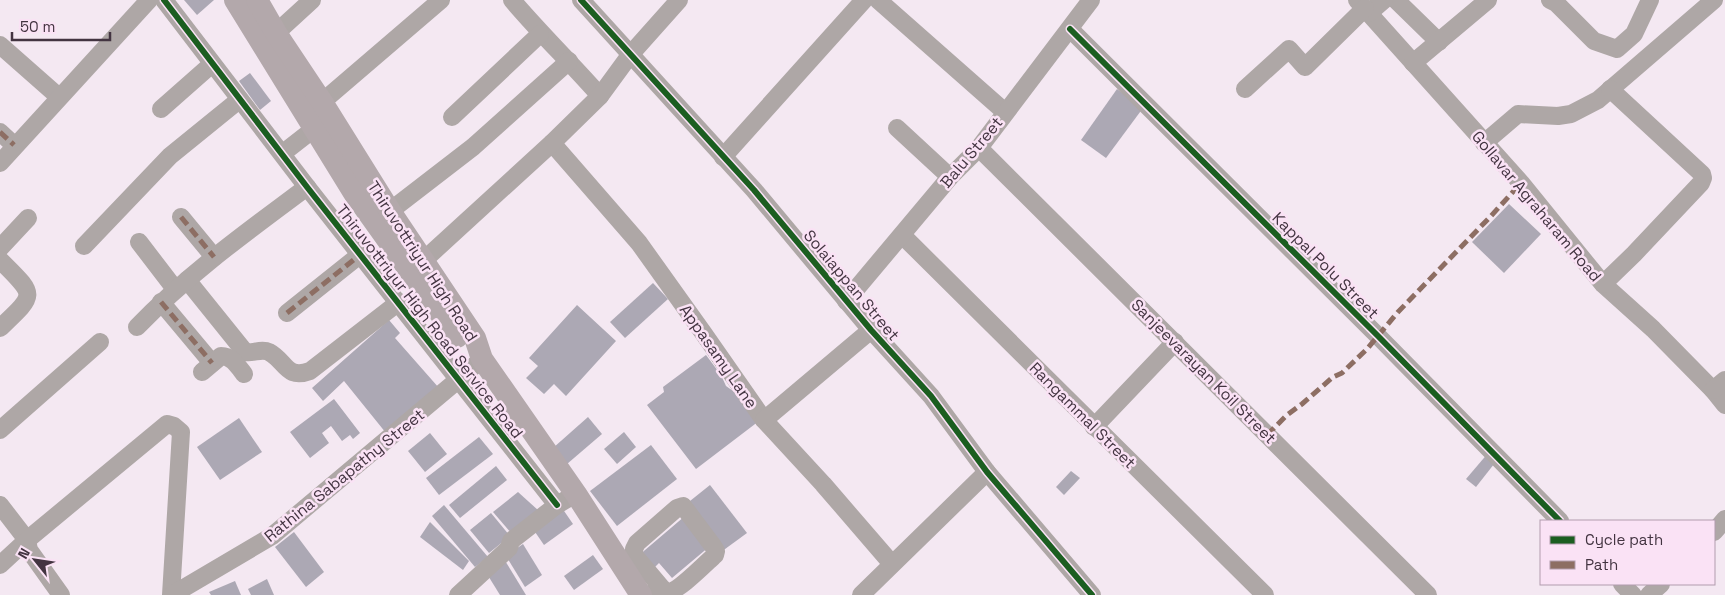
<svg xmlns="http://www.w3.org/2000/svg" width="1725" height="595" font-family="'Space Grotesk',sans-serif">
	<rect width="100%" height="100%" fill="#f4e8f2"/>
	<g fill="#aca8b4">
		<path d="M184,0H214L197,15Z"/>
		<path d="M250,73L271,101L260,110L239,81Z"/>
		<path d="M1117,89L1143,108L1106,158L1081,140Z"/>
		<path d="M1509,204L1541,234L1504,273L1472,242Z"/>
		<path d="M653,283L668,299L625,338L610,322Z"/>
		<path d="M577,305L616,341L566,396L554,384L544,394L526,378L538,366L529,358Z"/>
		<path d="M389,320L400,333L395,338L439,388L386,433L344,381L323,401L312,388Z"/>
		<path d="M706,355L721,375L726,386L740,396L759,421L696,469L647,405L664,392L663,387Z"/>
		<path d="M334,399L360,433L353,439L350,435L342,441L331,426L322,433L329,443L310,458L290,432Z"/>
		<path d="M588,417L602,434L567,464L553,448Z"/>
		<path d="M239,418L262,452L220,480L197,447Z"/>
		<path d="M624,432L636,447L617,464L604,449Z"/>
		<path d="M430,433L447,454L425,472L408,451Z"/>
		<path d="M479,437L493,454L439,495L426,478Z"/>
		<path d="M651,445L677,479L617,526L590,491Z"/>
		<path d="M1489,452L1498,459L1476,487L1466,479Z"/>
		<path d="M496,466L507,480L460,518L449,505Z"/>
		<path d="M1071,471L1080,478L1064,495L1056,487Z"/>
		<path d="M710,485L747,533L721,552L685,505Z"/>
		<path d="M518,492L539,511L512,534L493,512Z"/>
		<path d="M444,505L488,557L475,567L432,516Z"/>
		<path d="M562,508L573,524L544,545L533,529Z"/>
		<path d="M491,513L510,536L489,553L470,530Z"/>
		<path d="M685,516L710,546L672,578L659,563L651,571L638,556Z"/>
		<path d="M430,522L469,561L463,570L420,537Z"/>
		<path d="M294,532L324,572L306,587L275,547Z"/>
		<path d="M523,544L542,575L525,587L506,556Z"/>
		<path d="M593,555L603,569L574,590L564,576Z"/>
		<path d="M504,559L526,595H500L487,574Z"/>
		<path d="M267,579L274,595H251L248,589Z"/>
		<path d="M235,581L241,595H211L209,592Z"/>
	</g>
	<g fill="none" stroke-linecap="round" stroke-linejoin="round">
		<g stroke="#aea7a6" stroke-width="18">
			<path d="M164,0L307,187L557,505"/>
			<path d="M512,0C540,33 571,63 600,96"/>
			<path d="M581,0L754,190L871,330L931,396L987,472L1092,595"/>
			<path d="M878,0L1005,112"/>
			<path d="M1357,0L1521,183L1603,284L1653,329L1713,390L1725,405"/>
			<path d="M1396,0L1439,42"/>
			<path d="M1550,0L1556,3L1594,41L1617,49L1634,34L1650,0"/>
			<path d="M1369,13L1384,0"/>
			<path d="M1070,29L1377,335L1560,521"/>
			<path d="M276,33L312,0"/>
			<path d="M0,45L59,97"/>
			<path d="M1413,63L1488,0"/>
			<path d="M1245,89L1289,49L1305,67L1365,8"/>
			<path d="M322,102L441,0"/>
			<path d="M161,109L212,64"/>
			<path d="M452,117L540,34"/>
			<path d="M897,128L950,177"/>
			<path d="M0,132L14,145"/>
			<path d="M552,143L639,243L704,334L764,420L823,484L892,564"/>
			<path d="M1484,143L1518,114L1558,116L1571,114L1598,100L1714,0"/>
			<path d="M979,148L1428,595"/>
			<path d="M283,153L324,121"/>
			<path d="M723,157L864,0"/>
			<path d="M0,163L149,0"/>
			<path d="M390,211L473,147L569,61"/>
			<path d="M181,217L214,257"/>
			<path d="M902,235L1265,595"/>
			<path d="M139,242L175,289"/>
			<path d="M84,246L170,156L239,100"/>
			<path d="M0,248L28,218"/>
			<path d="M0,260C36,296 37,293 0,328"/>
			<path d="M423,261L552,143L600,96L630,55L679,0"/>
			<path d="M187,280L245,352C253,354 261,348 269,352C286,361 286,380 310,371L399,302"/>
			<path d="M1603,284L1634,254L1701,183L1703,178L1702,174L1610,89"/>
			<path d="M846,301L950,177L979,148L1091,0"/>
			<path d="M161,302L212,363"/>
			<path d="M287,313L361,254"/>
			<path d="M137,327C188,274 248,231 307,187"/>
			<path d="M202,372L221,356C232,356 238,366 244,374"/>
			<path d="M1713,390L1725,380"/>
			<path d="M764,420L871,330"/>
			<path d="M1094,427L1175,342"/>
			<path d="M0,430L100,342"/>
			<path d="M0,505L27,540L29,550L61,595"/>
			<path d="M1714,532L1725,519"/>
			<path d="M0,565L27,540L167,424L174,426L181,432L171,595"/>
			<path d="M1622,584L1633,595"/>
			<path d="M172,595L272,536L459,379L482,359"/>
			<path d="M458,595L509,548L511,541L557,505L567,499"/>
			<path d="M650,595L661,587L634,555V549L637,543L677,508L683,506L713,546L716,551L715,555C707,562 677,593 667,592C664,591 663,589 661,587"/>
			<path d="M861,595L987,472"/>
			<path d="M1649,595L1661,584"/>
		</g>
		<g stroke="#b3a8ab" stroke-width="22">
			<path d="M235,0L354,193L457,337"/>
			<path d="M257,0L276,33L322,102L390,211L475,338L482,359L576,494L641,595"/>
		</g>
		<g stroke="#8d6e63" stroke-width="5" stroke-dasharray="10 5" stroke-linecap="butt">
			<path d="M0,132L14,145"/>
			<path d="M181,217L214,257"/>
			<path d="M161,302L212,363"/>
			<path d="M287,313L361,254"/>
			<path d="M1267,435L1287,415L1302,404L1333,377L1342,373L1367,349L1398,312L1491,216L1521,183"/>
		</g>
		<defs>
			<g id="cycleway">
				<path d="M164,0L307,187L557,505"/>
				<path d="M581,0L754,190L871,330L931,396L987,472L1092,595"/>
				<path d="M1070,29L1377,335L1560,521"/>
			</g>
		</defs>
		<use href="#cycleway" stroke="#fae2f5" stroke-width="9"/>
		<use href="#cycleway" stroke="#1b5e20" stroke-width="6"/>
	</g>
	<g text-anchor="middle" stroke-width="5" stroke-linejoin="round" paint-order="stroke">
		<g font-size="16" fill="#433441" stroke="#fae2f5">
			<text transform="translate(971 152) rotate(-50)" y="6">Balu Street</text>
			<text transform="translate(1537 206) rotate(50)" y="6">Gollavar Agraharam Road</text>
			<text transform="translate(423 261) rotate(57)" y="6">Thiruvottriyur High Road</text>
			<text transform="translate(1326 265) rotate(45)" y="6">Kappal Polu Street</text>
			<text transform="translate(852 285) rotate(50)" y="6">Solaiappan Street</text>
			<text transform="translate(430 321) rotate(52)" y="6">Thiruvottriyur High Road Service Road</text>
			<text transform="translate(719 356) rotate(55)" y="6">Appasamy Lane</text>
			<text transform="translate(1204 371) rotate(45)" y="6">Sanjeevarayan Koil Street</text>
			<text transform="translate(1083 415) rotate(45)" y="6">Rangammal Street</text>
			<text transform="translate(344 475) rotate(-39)" y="6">Rathina Sabapathy Street</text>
		</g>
	</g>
	<rect x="1540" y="520" width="175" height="65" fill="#fae2f5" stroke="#b19cad"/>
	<rect x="1550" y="536" width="25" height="8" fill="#1b5e20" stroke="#b19cad"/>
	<text x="1585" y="545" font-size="15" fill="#433441">Cycle path</text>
	<rect x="1550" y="561" width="25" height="8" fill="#8d6e63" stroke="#b19cad"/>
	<text x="1585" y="570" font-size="15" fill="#433441">Path</text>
	<g transform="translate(35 560) rotate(300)" stroke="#fae2f5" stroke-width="4" paint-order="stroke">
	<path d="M0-4L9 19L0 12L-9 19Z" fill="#433441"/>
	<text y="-8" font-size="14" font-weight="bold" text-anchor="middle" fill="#433441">N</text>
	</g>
	<path d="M12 32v8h98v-8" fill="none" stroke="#433441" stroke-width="2.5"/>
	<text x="20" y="32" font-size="15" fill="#433441" stroke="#fae2f5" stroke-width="4" paint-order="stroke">50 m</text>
</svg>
